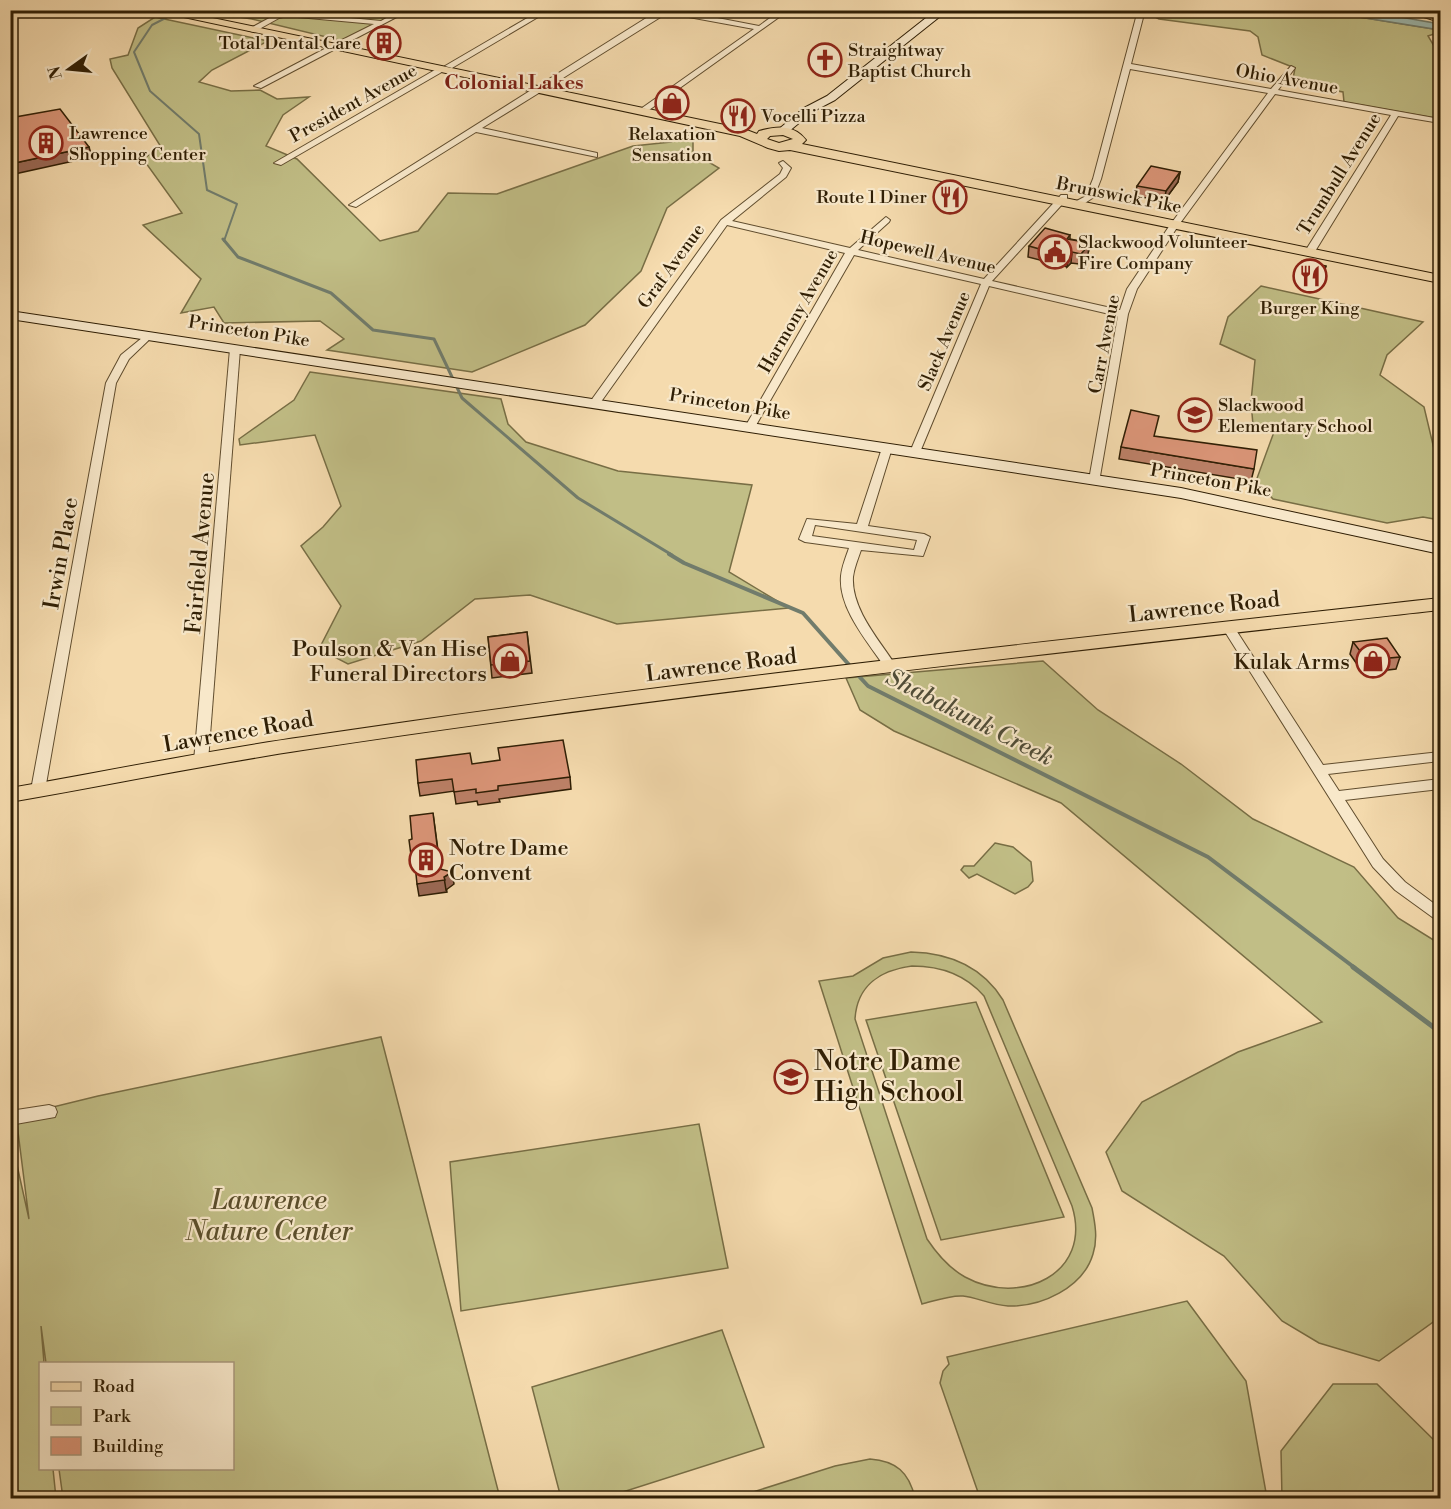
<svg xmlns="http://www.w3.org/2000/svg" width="1451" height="1509" font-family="'Libre Bodoni',serif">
	<rect width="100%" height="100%" fill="#f5dbae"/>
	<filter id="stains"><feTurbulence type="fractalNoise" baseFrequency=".00333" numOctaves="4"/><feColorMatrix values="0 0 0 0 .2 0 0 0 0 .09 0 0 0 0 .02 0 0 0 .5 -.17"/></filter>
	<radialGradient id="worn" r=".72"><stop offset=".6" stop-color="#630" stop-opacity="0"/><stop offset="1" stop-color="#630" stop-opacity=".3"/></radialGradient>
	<g fill="#c1be86" stroke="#786e45" stroke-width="1.5" fill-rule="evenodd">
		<path d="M200,11H403L343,41L252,19Z"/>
		<path d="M1151,11H1322L1440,30V32L1428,36L1440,56V119L1344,102L1343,92L1297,84L1293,79L1295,68L1262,55L1258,37L1250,31L1159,19L1151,15Z"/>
		<path d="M155,17L268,41L212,70L199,82L231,91L260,90L277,99L309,97L283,115L266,146L297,159L380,241L418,231L448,193L497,194L633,146L671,142L693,133V153L719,168L667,208L641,271L585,325L472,372L327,350L344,339L320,321L224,323L214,307L181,313L201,279L143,225L182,213L143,159L161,147L112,68L110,59L128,55L138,28Z"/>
		<path d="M1261,286L1423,322L1387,355L1380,375L1424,407L1440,474V520L1423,517L1387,523L1273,499L1256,481L1274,432L1253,425L1251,402L1255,360L1220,344L1228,317Z"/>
		<path d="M310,372L501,399L508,424L526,442L618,471L752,485L729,572L789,608L617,624L530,595L475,599L421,641L348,664L319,649L341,606L301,546L323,527L341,506L315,435L240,445L239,439L294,400Z"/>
		<path d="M1043,661L1098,710L1181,764L1253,819L1354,867L1398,918L1440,944V1317L1379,1361L1319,1343L1282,1321L1224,1256L1122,1191L1106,1152L1142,1102L1238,1052L1322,1022L1061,803L894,731L860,710L846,678Z"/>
		<path d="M995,843L1013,847L1031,862L1033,881L1028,887L1015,894L977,874L969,878L961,870L964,866H974Z"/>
		<path d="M911,952C950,953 982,966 1003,1000L1092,1208C1095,1223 1098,1239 1093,1254C1083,1288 1041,1307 1008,1306C992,1305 975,1297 963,1296C950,1295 934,1301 922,1304L819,981L853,976L883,958ZM912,966C941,966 965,974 984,996L1072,1206C1093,1274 1020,1307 965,1277C949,1268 937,1254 927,1239L855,1019C857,985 881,970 912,966Z"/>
		<path d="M976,1002L1064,1217L941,1240L866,1020Z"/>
		<path d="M381,1037L500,1498H452L458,1496L447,1498H63L59,1469L232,1468V1364L46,1363L41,1326L44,1363L40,1364V1468L53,1469L56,1498H11V1146L13,1147L29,1219L16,1116L98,1096Z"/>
		<path d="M699,1124L728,1268L461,1311L450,1162Z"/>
		<path d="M1187,1301L1246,1381L1267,1498H980L940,1383L943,1371L949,1364L947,1357Z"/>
		<path d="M722,1330L764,1447L604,1498H561L532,1387Z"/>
		<path d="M1333,1384H1377L1440,1446V1498H1282L1281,1451Z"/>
		<path d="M870,1459C896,1461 909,1472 915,1498H734L835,1466Z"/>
	</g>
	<path fill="#9dbab1" stroke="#717c6c" stroke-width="1.5" d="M1322,11H1366L1440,24V30Z"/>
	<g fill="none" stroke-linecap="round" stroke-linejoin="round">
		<path stroke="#717c6c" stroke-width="2" d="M181,10L152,25L134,52L150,91L199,134L207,190L237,204L224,241"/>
		<path stroke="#717c6c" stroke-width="3" d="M223,239L238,257L331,293L373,330L434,339L462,398L578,498L672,555"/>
		<g stroke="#717c6c" stroke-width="4">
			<path d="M669,554L684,563L803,613L851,667"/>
			<path d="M856,673L868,686L1208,857L1355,968"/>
		</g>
		<path stroke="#717c6c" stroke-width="5" d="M1353,967L1440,1032"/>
		<defs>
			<g id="street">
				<path d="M401,10H410L341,46H338V42L374,24L287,16L279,18L254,32L247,30L275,15L287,12L381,21Z"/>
				<path d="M541,10H550L452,68L445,66Z"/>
				<path d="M659,10H676L759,26L781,10H789L649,110L642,108L754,29L667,13L547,88H542V91L482,128L597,153V157L476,132L356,207L349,205L536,87H541V84Z"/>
				<path d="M1138,10H1145L1131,64L1271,89L1291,66L1295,68L1278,90L1440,119V123L1398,116L1314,253L1309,256L1304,253L1391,115L1275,94L1178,226L1137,289L1128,314L1099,482L1095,483L1089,480L1118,316L989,286L920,452L915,455L910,452L981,284L854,255L755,427L754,429H746L745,427L845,253L727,225L598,406H590V402L721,220L780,174L783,168L779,163L783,161L791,168L786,177L732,221L850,248L886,217L890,220L889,222L858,250L984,279L1061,195H1067V199L992,281L1120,310L1127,289L1170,225L1268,93L1130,69L1101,179L1094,197L1079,207H1073V203L1086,196L1093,179Z"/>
				<path d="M332,45L339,47L261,88L254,86Z"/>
				<path d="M440,67L447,69L281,165L274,163Z"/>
				<path d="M148,333L153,336L129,359L116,383L45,790L38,795L31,790L106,383L121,355Z"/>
				<path d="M235,346L240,349L208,761L201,766L194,761L230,349Z"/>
				<path d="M887,445L892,448L868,526L924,534L930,537L923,556L861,550C858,559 854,568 853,577C851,609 880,641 896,666L890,670L886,669C869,643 838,609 841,576C842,566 846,557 849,548L805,542L799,539L807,519L857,524L882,448ZM815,525L917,540L914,550L812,536Z"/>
				<path d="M1228,623L1234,627L1323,765L1440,752V761L1328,774L1339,791L1440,779V789L1345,800L1383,859L1405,882L1440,908V920L1435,919L1395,890L1373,867L1222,627Z"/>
				<path d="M49,1105L55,1107L57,1112L55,1117L10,1125V1111Z"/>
			</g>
			<g id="secondary">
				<path d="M936,10H948L835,100L812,112L787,133H779V129L804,108L827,96Z"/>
				<path d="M10,311L1181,488L1440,544V554L1181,498L10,319Z"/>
			</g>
			<g id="primary">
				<path d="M151,10H174L744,129L757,134L759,131C776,126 794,124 806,140L802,144L1440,275V283L790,150L779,151L768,148L740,136ZM783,135L793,139L779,143L767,139L770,136Z"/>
				<path d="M1440,598V610C1061,652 681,693 303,750C205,765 108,785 10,802V788C108,771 205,751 303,737C681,680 1061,640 1440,598Z"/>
			</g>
			<path id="highway" d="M1401,10H1424L1440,14V22Z"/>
		</defs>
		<use href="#street" stroke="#604d2e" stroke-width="2"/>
		<use href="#secondary" stroke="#2f1e04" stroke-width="2"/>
		<use href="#primary" stroke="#2f1e04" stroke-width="2"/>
		<use href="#highway" stroke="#2f1e04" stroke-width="2"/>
		<use href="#street" fill="#f8e8ca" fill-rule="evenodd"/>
		<use href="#secondary" fill="#f8e8ca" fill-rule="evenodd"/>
		<use href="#primary" fill="#f5dbae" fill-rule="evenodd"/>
		<use href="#highway" fill="#f5dbae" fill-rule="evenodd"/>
	</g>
	<g fill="#bd8168" stroke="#2f1e04" stroke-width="1.5">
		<path d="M1180,172L1178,182L1164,201L1135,196L1137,186Z"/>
		<path d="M1070,235V239L1090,243L1088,254L1079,264L1071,263L1067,267L1028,257L1029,246Z"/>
		<path d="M1297,271L1324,273L1319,283L1295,278Z"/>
		<path d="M1121,447L1254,469L1251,481L1119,459Z"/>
		<path d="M527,632L532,673L492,678L488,637Z"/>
		<path d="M1353,642L1400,657L1396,669L1363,673L1350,654Z"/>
		<path d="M472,764L570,777L571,789L499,799L500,802L478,805L477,801L456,804L454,791L420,796L418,783Z"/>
	</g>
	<g fill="#9a6955" stroke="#2f1e04" stroke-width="1.5">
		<path d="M89,147L92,157L10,175V164Z"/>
		<path d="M1180,172L1178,182L1164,201L1166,191Z"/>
		<path d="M1090,243L1088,254L1079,264L1081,254Z"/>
		<path d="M1072,252L1071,263L1067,267L1068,257Z"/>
		<path d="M1326,266L1324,273L1319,283L1321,276Z"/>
		<path d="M433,813L442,880H445L447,892L419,896L417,884L440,869Z"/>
		<path d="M411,855H414L416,867L413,868Z"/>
		<path d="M452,872L454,884L446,890L444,877Z"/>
	</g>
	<g fill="#dc9679" stroke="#2f1e04" stroke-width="1.5">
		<path d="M60,109L89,147L10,164V118Z"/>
		<path d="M1151,166L1180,172L1166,191L1137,186Z"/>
		<path d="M1045,228L1070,235L1067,239L1090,243L1081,254L1072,252L1068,257L1029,246Z"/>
		<path d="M1302,261L1326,266L1321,276L1297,271Z"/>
		<path d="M1131,410L1159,416L1154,436L1257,450L1254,469L1121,447Z"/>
		<path d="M527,632L530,661L491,665L488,637Z"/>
		<path d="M1387,638L1400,657L1367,660L1353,642Z"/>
		<path d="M563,740L570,777L498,786V790L476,793V789L454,792L452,779L418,783L416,760L470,753L472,764L500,760L498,748Z"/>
		<path d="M433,813L440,869L452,872L444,877L445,880L417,884L414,855H411L409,840L412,839L410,816Z"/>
	</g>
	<defs>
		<symbol id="building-ring" viewBox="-11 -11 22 22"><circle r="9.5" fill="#f8e8ca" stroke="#8f2418" stroke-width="1.5"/><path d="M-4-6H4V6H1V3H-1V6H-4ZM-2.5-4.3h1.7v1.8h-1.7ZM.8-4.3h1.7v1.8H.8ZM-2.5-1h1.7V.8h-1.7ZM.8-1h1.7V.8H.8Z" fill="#8f2418"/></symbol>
		<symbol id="church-ring" viewBox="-11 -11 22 22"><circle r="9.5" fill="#f8e8ca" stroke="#8f2418" stroke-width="1.5"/><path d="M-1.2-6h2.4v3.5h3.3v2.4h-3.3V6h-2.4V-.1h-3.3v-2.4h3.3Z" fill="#8f2418"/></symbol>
		<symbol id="shop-ring" viewBox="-11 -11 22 22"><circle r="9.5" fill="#f8e8ca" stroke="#8f2418" stroke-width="1.5"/><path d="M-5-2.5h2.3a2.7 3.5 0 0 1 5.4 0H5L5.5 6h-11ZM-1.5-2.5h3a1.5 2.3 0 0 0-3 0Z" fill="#8f2418"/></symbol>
		<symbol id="restaurant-ring" viewBox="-11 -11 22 22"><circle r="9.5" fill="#f8e8ca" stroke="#8f2418" stroke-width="1.5"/><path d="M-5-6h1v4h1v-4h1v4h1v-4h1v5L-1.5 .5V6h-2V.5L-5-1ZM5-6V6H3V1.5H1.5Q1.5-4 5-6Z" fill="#8f2418"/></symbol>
		<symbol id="civic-ring" viewBox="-11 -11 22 22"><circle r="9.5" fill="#f8e8ca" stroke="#8f2418" stroke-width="1.5"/><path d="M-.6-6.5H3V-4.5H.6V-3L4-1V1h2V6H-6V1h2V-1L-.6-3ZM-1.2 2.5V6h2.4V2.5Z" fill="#8f2418"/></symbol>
		<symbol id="school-ring" viewBox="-11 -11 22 22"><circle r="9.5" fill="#f8e8ca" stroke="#8f2418" stroke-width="1.5"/><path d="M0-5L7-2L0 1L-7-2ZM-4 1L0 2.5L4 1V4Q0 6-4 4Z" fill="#8f2418"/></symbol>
	</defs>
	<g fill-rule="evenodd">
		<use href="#building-ring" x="365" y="24" width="38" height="38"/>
		<use href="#church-ring" x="806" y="41" width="38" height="38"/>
		<use href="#shop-ring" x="653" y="84" width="38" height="38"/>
		<use href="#restaurant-ring" x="719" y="97" width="38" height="38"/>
		<use href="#building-ring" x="27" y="124" width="38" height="38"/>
		<use href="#restaurant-ring" x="931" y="178" width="38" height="38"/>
		<use href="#civic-ring" x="1036" y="233" width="38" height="38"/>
		<use href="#restaurant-ring" x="1291" y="257" width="38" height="38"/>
		<use href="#school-ring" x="1176" y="396" width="38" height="38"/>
		<use href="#shop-ring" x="491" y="642" width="38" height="38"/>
		<use href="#shop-ring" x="1354" y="642" width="38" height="38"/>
		<use href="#building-ring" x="407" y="841" width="38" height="38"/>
		<use href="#school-ring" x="772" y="1058" width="38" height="38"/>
	</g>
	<g text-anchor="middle" stroke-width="4.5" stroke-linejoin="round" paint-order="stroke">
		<g font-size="18" fill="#2f1e04" stroke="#f8e8ca" text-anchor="start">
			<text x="361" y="49" text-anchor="end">Total Dental Care</text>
			<text x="848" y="56">Straightway<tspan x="848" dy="21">Baptist Church</tspan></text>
			<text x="761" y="122">Vocelli Pizza</text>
			<text x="69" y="139">Lawrence<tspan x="69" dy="21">Shopping Center</tspan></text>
			<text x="672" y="140" text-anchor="middle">Relaxation<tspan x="672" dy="21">Sensation</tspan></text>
			<text x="927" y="203" text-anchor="end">Route 1 Diner</text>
			<text x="1078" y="248">Slackwood Volunteer<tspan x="1078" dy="21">Fire Company</tspan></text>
			<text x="1310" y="314" text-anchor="middle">Burger King</text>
			<text x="1218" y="411">Slackwood<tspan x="1218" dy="21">Elementary School</tspan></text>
		</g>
		<g font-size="18" fill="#2f1e04" stroke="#f8e8ca">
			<text transform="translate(1287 79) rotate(10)" y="6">Ohio Avenue</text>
			<text transform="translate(353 103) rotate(-29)" y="6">President Avenue</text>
			<text transform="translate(1339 174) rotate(-58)" y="6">Trumbull Avenue</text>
			<text transform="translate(1119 195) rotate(11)" y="6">Brunswick Pike</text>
			<text transform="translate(928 252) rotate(13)" y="6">Hopewell Avenue</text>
			<text transform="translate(671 266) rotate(-54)" y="6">Graf Avenue</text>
			<text transform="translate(798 311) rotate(-60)" y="6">Harmony Avenue</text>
			<text transform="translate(249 331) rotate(9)" y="6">Princeton Pike</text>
			<text transform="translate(944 341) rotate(-67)" y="6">Slack Avenue</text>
			<text transform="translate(1104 344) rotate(-79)" y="6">Carr Avenue</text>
			<text transform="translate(730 404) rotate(9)" y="6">Princeton Pike</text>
			<text transform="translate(1211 480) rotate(10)" y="6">Princeton Pike</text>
		</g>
		<g font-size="20" font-weight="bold" fill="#7a1f14" stroke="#f8e8ca">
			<text x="514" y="89">Colonial Lakes</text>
		</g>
		<g font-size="22" fill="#2f1e04" stroke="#f8e8ca">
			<text transform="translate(60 553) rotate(-80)" y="8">Irwin Place</text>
			<text transform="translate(199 553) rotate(-85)" y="8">Fairfield Avenue</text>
			<text transform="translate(1204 606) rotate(-6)" y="8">Lawrence Road</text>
			<text transform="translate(721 664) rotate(-7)" y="8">Lawrence Road</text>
			<text transform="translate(238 731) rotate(-10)" y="8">Lawrence Road</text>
		</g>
		<g font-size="22" fill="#2f1e04" stroke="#f8e8ca" text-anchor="end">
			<text x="487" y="656">Poulson &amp; Van Hise<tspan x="487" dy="25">Funeral Directors</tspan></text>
			<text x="1350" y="669">Kulak Arms</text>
			<text x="449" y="855" text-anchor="start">Notre Dame<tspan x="449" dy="25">Convent</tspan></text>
		</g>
		<g font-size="24" font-style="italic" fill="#504d38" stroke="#f8e8ca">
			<text transform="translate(970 717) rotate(27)" y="8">Shabakunk Creek</text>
		</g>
		<g font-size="27" fill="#2f1e04" stroke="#f8e8ca" text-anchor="start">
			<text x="814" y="1070">Notre Dame<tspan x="814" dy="31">High School</tspan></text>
		</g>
		<g font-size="27" font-style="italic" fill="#5b4e2b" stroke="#f8e8ca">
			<text x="269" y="1209">Lawrence<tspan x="269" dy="31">Nature Center</tspan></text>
		</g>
	</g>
	<rect width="1451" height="1509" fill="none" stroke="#f5dbae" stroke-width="36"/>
	<rect x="12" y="12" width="1427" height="1485" fill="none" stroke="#2f1e04" stroke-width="3"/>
	<rect x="18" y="18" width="1415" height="1473" fill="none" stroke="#2f1e04" stroke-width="1.5"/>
	<rect x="39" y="1362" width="195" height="108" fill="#f8e8ca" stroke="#a8977b" stroke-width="1.5"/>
	<rect x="51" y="1382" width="30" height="9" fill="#f5dbae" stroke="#a8977b" stroke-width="1.5"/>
	<text x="93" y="1392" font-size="18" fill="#2f1e04">Road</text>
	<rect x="51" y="1407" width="30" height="18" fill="#c1be86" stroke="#a8977b" stroke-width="1.5"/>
	<text x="93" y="1422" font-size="18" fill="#2f1e04">Park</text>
	<rect x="51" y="1437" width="30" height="18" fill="#dc9679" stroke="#a8977b" stroke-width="1.5"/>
	<text x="93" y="1452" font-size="18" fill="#2f1e04">Building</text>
	<g transform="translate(69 69) rotate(255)" stroke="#f8e8ca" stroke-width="4.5" paint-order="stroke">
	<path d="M0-4.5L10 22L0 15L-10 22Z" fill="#2f1e04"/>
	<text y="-9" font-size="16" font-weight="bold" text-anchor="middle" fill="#2f1e04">N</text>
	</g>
	<rect width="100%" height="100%" filter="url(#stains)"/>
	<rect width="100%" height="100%" fill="url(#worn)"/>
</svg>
